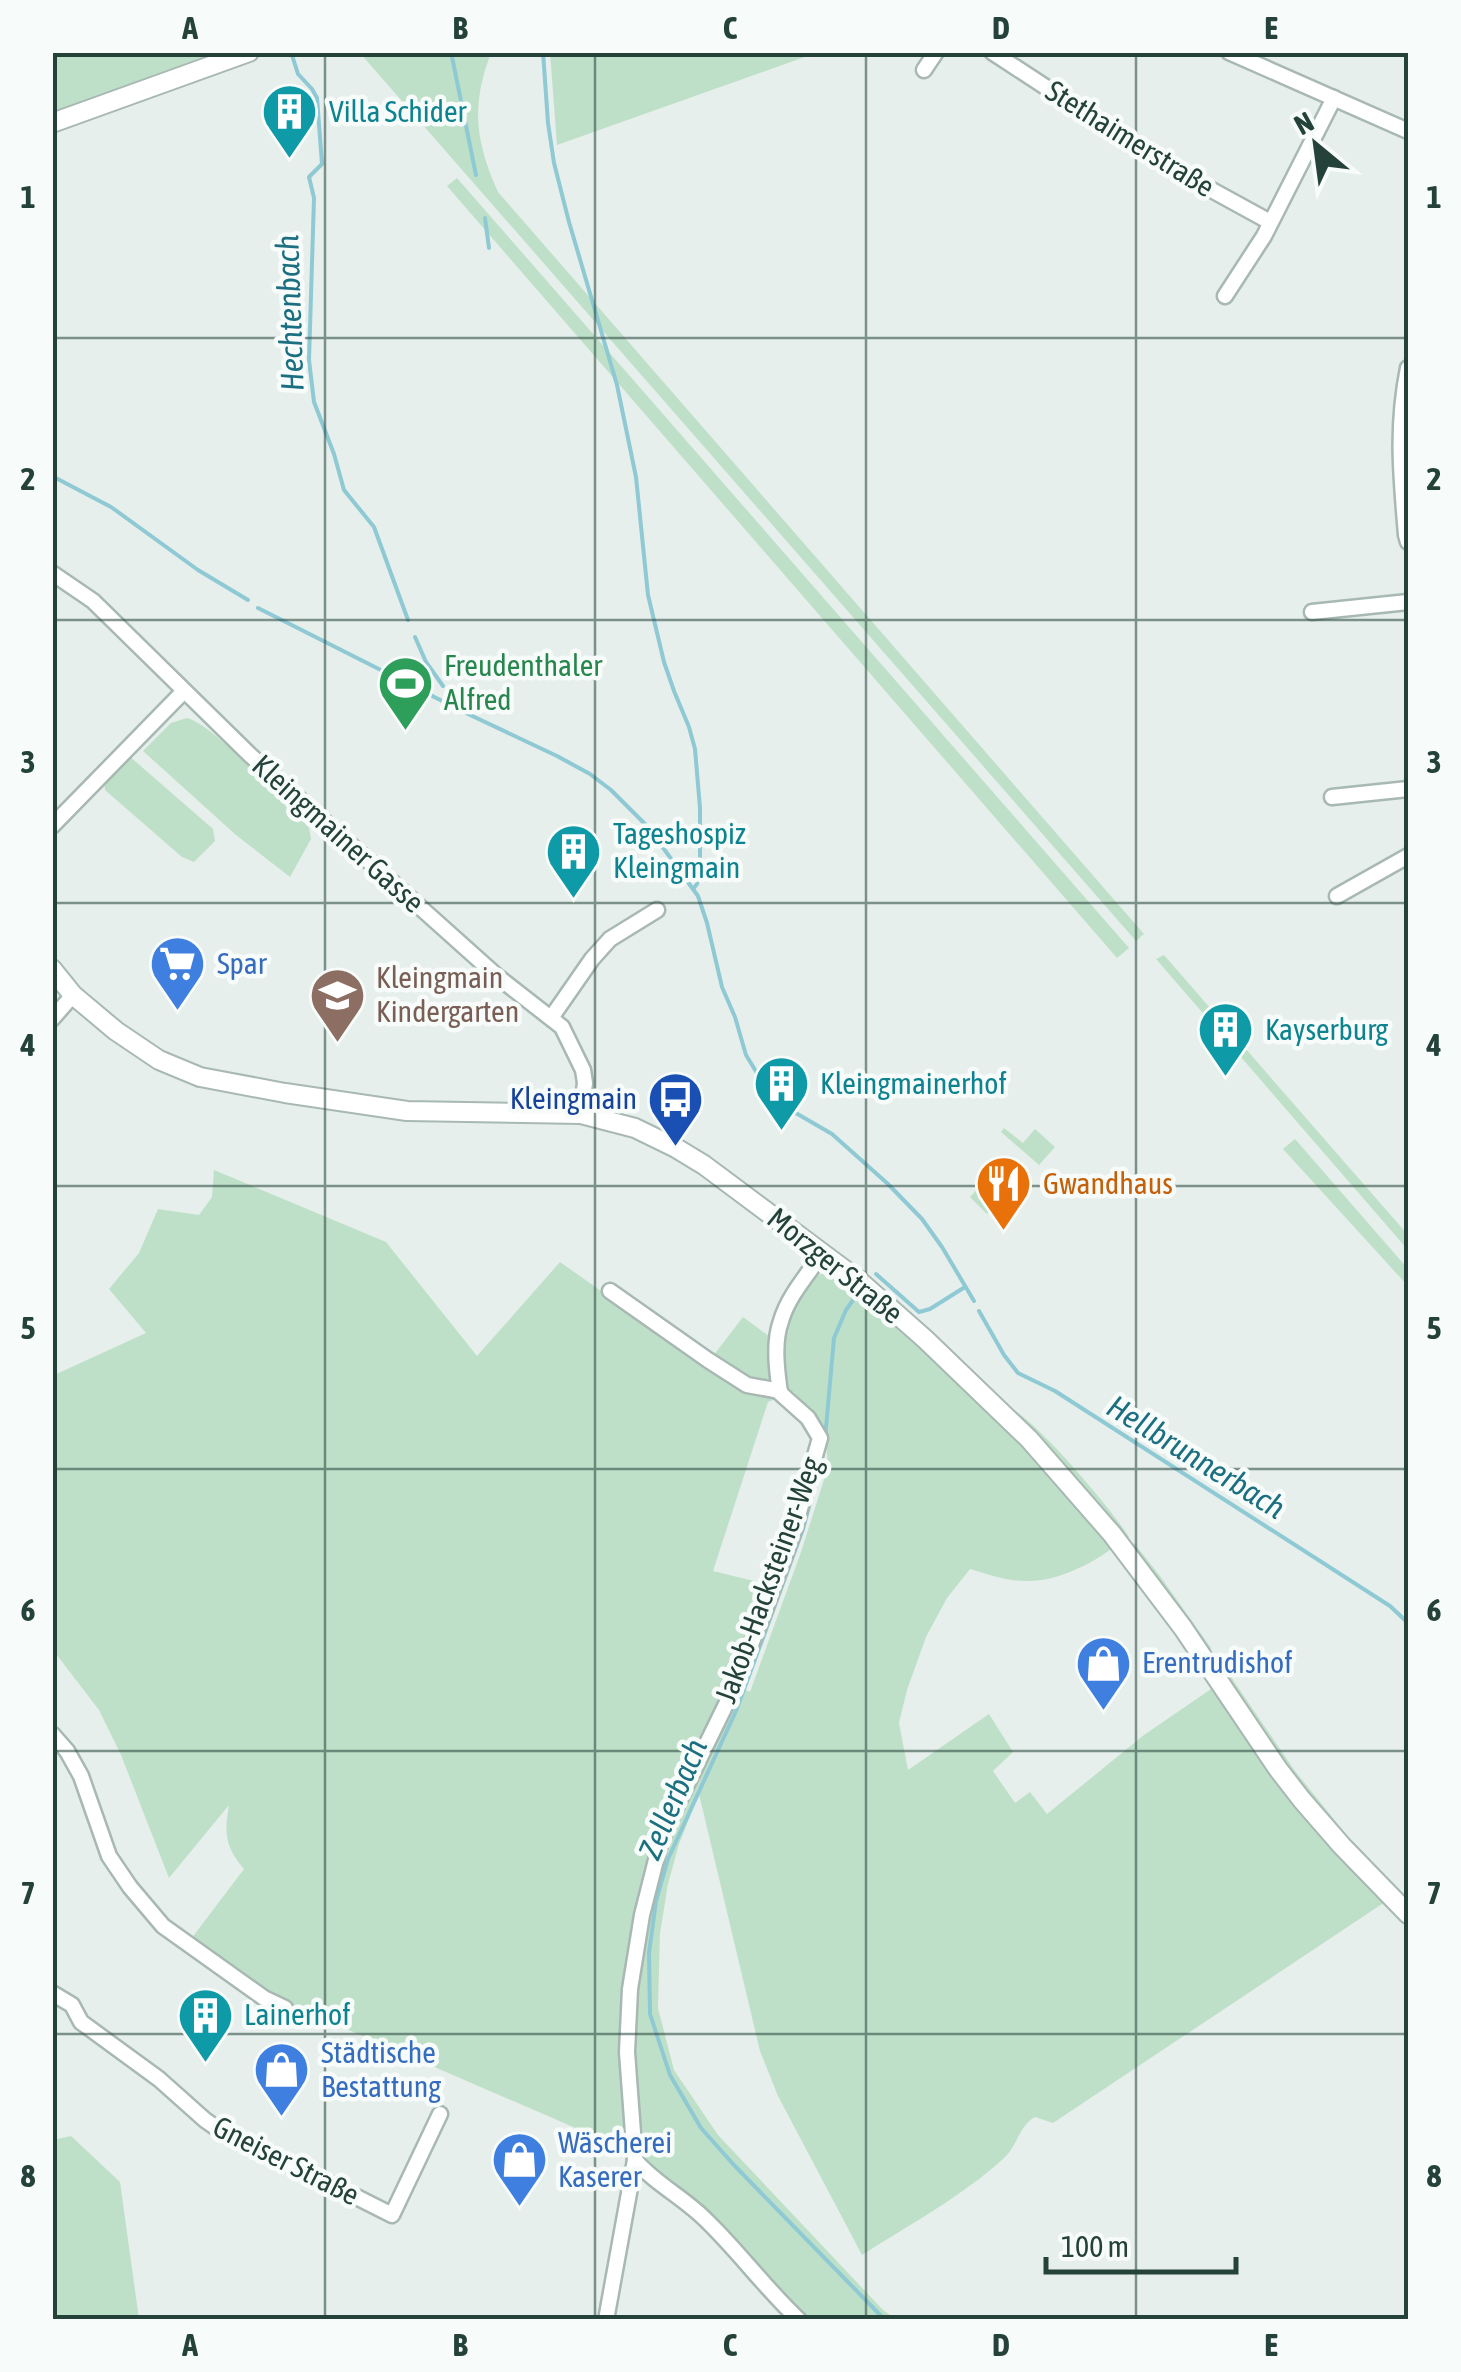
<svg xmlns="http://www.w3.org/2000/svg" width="1461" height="2372" font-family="'Asap Condensed',sans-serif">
	<rect width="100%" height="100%" fill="#e6efeb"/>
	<g fill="#bfe0c8">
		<path d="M53,52H214V53L53,112Z"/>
		<path d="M550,52H816V53L557,145Z"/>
		<path d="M360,53H491C471,105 475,141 498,192L1144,934L1136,941Z"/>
		<path d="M457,178L1129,948L1117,958L447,186Z"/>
		<path d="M187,718C215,725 285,804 309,827L311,839L290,877L236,835L143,751L171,723Z"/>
		<path d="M128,755L213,829L215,841L194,862L182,857L105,790L104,780Z"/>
		<path d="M1164,955L1408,1235V1250L1156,959Z"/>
		<path d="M1004,1128L1023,1143L1035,1129L1055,1147L1039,1165L1001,1132Z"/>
		<path d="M1295,1139L1408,1269V1286L1283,1149Z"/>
		<path d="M214,1170L386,1242L477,1356L560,1262L706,1365L743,1317L781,1345C786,1322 805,1268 834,1271L886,1314L1035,1455L1114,1547C1090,1565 1056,1582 1025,1581C1006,1581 987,1574 970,1569L947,1598L926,1637L907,1690L899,1723L908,1770L989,1714L1013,1752L993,1771L1015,1803L1030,1792L1047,1814L1144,1735L1214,1687C1267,1762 1318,1839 1385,1902L1053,2123L1035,2117C1019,2125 1017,2148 1003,2159C961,2197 909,2225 862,2255L778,2096L760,2051L699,1794L679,1844L668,1884L660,1933L658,2008L674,2070L718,2135L883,2310L896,2319H805L648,2169L638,2099L635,2034L637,1997L645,1924L656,1871L700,1771L740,1687L750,1692L801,1552L828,1467L825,1431L794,1392L768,1402L713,1571L770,1585L731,1675L689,1763L653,1849L631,1933L625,1981L631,2152L268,1995L191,1939L244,1869C225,1847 224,1833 229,1805L169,1878L121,1755L99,1710L53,1650L52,1376L146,1333L109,1289L139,1253L158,1209L199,1215L212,1197Z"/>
		<path d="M981,1185L998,1202L987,1214L970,1197Z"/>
		<path d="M1007,1406C1034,1417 1112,1510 1129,1537H1123Z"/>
		<path d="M1134,1543L1160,1576L1211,1648L1210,1652L1131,1547Z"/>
		<path d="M1218,1658L1295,1771L1345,1833L1343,1836L1300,1786L1214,1661Z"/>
		<path d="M71,2136L120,2182L139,2319H53V2140Z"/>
	</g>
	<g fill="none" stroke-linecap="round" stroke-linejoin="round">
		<g stroke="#8ec9d4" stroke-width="4">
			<path d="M451,52L476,175"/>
			<path d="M543,52L548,123L554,163L569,222L617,385L636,477L648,595L664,662L674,691L689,727L695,749L700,808V872L697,884L693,889"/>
			<path d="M292,55L298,74L312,89L317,98L322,164L309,177L314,198L309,360L314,402L334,454L344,490L374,527L408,620"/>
			<path d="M485,218L489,248"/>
			<path d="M52,476L111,507L198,570L248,600"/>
			<path d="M258,608L468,714L557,756L590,774L611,790L648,827L698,896L707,923L722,987L735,1017L746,1055L763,1083L782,1105L832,1134L888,1184L922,1219L942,1247L974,1301"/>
			<path d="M415,637L426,662L443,686"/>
			<path d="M876,1274L919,1312L930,1309L965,1287"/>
			<path d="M858,1293L846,1310L834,1338L824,1450L803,1529L736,1711L668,1859L656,1901L649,1953L650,2014L670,2075L701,2128L733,2164L885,2320"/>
			<path d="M979,1311L1004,1355L1018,1373L1055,1391L1390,1606L1408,1623"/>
		</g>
		<defs>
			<g id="minor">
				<path d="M992,52L1157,160L1270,222"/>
				<path d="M1229,52L1408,131"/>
				<path d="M924,70L936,52"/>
				<path d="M1225,296L1264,236L1334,98"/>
				<path d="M1408,368C1396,427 1401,476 1406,535L1408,542"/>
				<path d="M52,573L93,601L250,755L498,977L562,1027L583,1070L585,1083L581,1114"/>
				<path d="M1312,612L1408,602"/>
				<path d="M1332,797L1408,789"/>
				<path d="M52,826L184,691"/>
				<path d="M1337,896L1408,856"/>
				<path d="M551,1018L592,959L610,939L657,910"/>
				<path d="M52,1019L73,995"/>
				<path d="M610,1291L708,1360L747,1385L780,1391"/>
				<path d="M52,1734L67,1751L81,1776L109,1856L130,1887L163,1926L264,1998L285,2008"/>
				<path d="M52,1993L72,2005L81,2022L159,2079L205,2120L228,2136L303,2170L392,2215L440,2114"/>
				<path d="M635,2160C655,2184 685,2198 707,2221C739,2252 766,2289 799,2320"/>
				<path d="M606,2320L635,2160L627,2052L630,1989L642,1915L660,1844L671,1817L732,1692L764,1612L794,1530L820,1438L808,1418L780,1393C777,1371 773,1343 781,1321C788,1296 809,1273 823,1252"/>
			</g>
			<g id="tertiary">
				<path d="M52,123L249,52"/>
				<path d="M52,969L73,995L116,1031L159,1060L200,1077L285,1093L407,1111L581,1114L635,1128L676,1148L704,1165L857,1279L925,1339L1029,1439L1112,1534L1183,1628L1278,1769L1302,1800L1342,1846L1408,1914"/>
			</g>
		</defs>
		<use href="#minor" stroke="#a8b8b2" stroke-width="19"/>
		<use href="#tertiary" stroke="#a8b8b2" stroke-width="22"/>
		<use href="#minor" stroke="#fff" stroke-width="14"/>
		<use href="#tertiary" stroke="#fff" stroke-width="18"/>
	</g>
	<path fill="none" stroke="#24423a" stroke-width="2.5" stroke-opacity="0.55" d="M325,52V2320M595,52V2320M866,52V2320M1136,52V2320M52,338H1408M52,620H1408M52,903H1408M52,1186H1408M52,1469H1408M52,1751H1408M52,2034H1408"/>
	<defs>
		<symbol id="building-pin" viewBox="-11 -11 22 30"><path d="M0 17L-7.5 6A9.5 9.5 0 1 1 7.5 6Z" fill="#0f9aa8" stroke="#f7fbf9"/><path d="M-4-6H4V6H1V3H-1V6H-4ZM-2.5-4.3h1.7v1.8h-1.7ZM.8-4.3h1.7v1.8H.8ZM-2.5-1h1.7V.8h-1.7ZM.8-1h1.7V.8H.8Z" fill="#fff"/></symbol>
		<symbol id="stadium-pin" viewBox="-11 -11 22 30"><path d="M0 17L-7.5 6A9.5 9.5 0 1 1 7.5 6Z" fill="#2e9e5b" stroke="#f7fbf9"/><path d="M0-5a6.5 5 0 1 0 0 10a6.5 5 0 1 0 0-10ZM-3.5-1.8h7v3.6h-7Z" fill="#fff"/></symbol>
		<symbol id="supermarket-pin" viewBox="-11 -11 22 30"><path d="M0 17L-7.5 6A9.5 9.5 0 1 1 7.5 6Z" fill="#3f7fe0" stroke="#f7fbf9"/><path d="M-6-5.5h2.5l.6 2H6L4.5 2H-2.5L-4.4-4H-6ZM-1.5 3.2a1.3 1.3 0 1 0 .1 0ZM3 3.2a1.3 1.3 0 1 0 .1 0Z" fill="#fff"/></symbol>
		<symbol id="school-pin" viewBox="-11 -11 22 30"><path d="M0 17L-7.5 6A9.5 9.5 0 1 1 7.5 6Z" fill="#8d6e63" stroke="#f7fbf9"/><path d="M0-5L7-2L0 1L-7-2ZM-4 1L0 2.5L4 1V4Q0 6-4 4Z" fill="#fff"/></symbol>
		<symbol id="bus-pin" viewBox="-11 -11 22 30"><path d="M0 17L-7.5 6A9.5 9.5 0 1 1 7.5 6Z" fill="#1a4fb4" stroke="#f7fbf9"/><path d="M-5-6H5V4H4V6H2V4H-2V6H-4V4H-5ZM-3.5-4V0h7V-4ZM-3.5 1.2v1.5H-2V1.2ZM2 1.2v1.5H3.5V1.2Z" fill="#fff"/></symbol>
		<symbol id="restaurant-pin" viewBox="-11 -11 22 30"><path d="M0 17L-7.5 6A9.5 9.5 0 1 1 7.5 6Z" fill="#e8710a" stroke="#f7fbf9"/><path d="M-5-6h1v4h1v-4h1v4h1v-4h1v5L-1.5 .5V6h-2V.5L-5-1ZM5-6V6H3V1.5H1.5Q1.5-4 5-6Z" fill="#fff"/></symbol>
		<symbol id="shop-pin" viewBox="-11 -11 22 30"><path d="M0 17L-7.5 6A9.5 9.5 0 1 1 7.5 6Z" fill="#3f7fe0" stroke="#f7fbf9"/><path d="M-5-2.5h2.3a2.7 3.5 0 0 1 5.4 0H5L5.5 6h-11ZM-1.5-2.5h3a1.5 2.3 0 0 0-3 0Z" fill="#fff"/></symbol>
	</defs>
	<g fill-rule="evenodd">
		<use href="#building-pin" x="258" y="80" width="63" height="86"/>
		<use href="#stadium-pin" x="374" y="652" width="63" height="86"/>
		<use href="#building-pin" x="542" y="820" width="63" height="86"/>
		<use href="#supermarket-pin" x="146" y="932" width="63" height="86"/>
		<use href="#school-pin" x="306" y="964" width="63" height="86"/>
		<use href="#building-pin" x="1194" y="998" width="63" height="86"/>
		<use href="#building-pin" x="750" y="1052" width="63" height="86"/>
		<use href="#bus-pin" x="644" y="1068" width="63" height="86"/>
		<use href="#restaurant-pin" x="972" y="1152" width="63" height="86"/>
		<use href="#shop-pin" x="1072" y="1632" width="63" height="86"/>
		<use href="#building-pin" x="174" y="1984" width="63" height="86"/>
		<use href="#shop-pin" x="250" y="2038" width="63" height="86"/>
		<use href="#shop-pin" x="488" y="2128" width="63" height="86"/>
	</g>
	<g text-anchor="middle" stroke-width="9" stroke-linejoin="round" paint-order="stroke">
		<g font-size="30" fill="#0d838f" stroke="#f7fbf9" text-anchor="start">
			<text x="329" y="122">Villa Schider</text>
			<text x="613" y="844">Tageshospiz<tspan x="613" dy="34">Kleingmain</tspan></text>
			<text x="1265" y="1040">Kayserburg</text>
			<text x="820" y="1094">Kleingmainerhof</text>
			<text x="244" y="2025">Lainerhof</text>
		</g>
		<g font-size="30" fill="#24423a" stroke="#f7fbf9">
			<text transform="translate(1130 139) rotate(32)" y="10">Stethaimerstraße</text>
			<text transform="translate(338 834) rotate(42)" y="10">Kleingmainer Gasse</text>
			<text transform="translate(835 1266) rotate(39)" y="10">Morzger Straße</text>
			<text transform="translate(769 1580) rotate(-70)" y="10">Jakob-Hacksteiner-Weg</text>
			<text transform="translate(286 2161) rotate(27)" y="10">Gneiser Straße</text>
		</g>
		<g font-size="30" fill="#27864d" stroke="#f7fbf9" text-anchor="start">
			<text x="444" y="676">Freudenthaler<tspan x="444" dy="34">Alfred</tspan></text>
		</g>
		<g font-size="30" fill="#366cbe" stroke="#f7fbf9" text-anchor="start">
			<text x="217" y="974">Spar</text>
			<text x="1142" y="1673">Erentrudishof</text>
			<text x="321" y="2063">Städtische<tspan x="321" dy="34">Bestattung</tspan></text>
			<text x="558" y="2153">Wäscherei<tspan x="558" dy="34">Kaserer</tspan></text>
		</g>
		<g font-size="30" fill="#785e54" stroke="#f7fbf9" text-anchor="start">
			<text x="376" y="988">Kleingmain<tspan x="376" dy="34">Kindergarten</tspan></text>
		</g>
		<g font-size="30" fill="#164399" stroke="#f7fbf9" text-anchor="end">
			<text x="637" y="1109">Kleingmain</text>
		</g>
		<g font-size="30" fill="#c56008" stroke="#f7fbf9" text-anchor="start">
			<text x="1043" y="1194">Gwandhaus</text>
		</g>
		<g font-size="32" font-style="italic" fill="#1c6f80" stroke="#f7fbf9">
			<text transform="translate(290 313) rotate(-92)" y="11">Hechtenbach</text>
			<text transform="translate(1196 1457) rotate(32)" y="11">Hellbrunnerbach</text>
			<text transform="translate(673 1799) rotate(-67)" y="11">Zellerbach</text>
		</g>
	</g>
	<rect width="1461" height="2372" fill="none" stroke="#f7fbf9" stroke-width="110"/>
	<g transform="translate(1316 145) rotate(331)" stroke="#f7fbf9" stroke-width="8" paint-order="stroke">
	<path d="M0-8L18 38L0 25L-18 38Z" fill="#24423a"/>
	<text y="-15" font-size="28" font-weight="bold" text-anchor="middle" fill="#24423a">N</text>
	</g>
	<path d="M1046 2257v15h190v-15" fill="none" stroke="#24423a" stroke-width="5"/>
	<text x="1061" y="2257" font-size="30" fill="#24423a" stroke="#f7fbf9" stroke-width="8" paint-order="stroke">100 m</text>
	<rect x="55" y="55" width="1351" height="2262" fill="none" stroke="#24423a" stroke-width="4"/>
	<g font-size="32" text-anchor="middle" font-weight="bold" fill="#24423a">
		<text x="190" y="39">A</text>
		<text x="460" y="39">B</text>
		<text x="730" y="39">C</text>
		<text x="1001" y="39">D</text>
		<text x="1271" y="39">E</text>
		<text x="28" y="208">1</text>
		<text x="1434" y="208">1</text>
		<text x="28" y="490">2</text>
		<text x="1434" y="490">2</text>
		<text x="28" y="773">3</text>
		<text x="1434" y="773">3</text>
		<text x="28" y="1056">4</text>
		<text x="1434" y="1056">4</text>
		<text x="28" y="1339">5</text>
		<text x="1434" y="1339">5</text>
		<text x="28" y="1621">6</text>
		<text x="1434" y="1621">6</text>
		<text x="28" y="1904">7</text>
		<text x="1434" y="1904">7</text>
		<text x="28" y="2187">8</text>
		<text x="1434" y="2187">8</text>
		<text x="190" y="2356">A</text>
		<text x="460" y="2356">B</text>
		<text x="730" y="2356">C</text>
		<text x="1001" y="2356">D</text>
		<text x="1271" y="2356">E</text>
	</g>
</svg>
